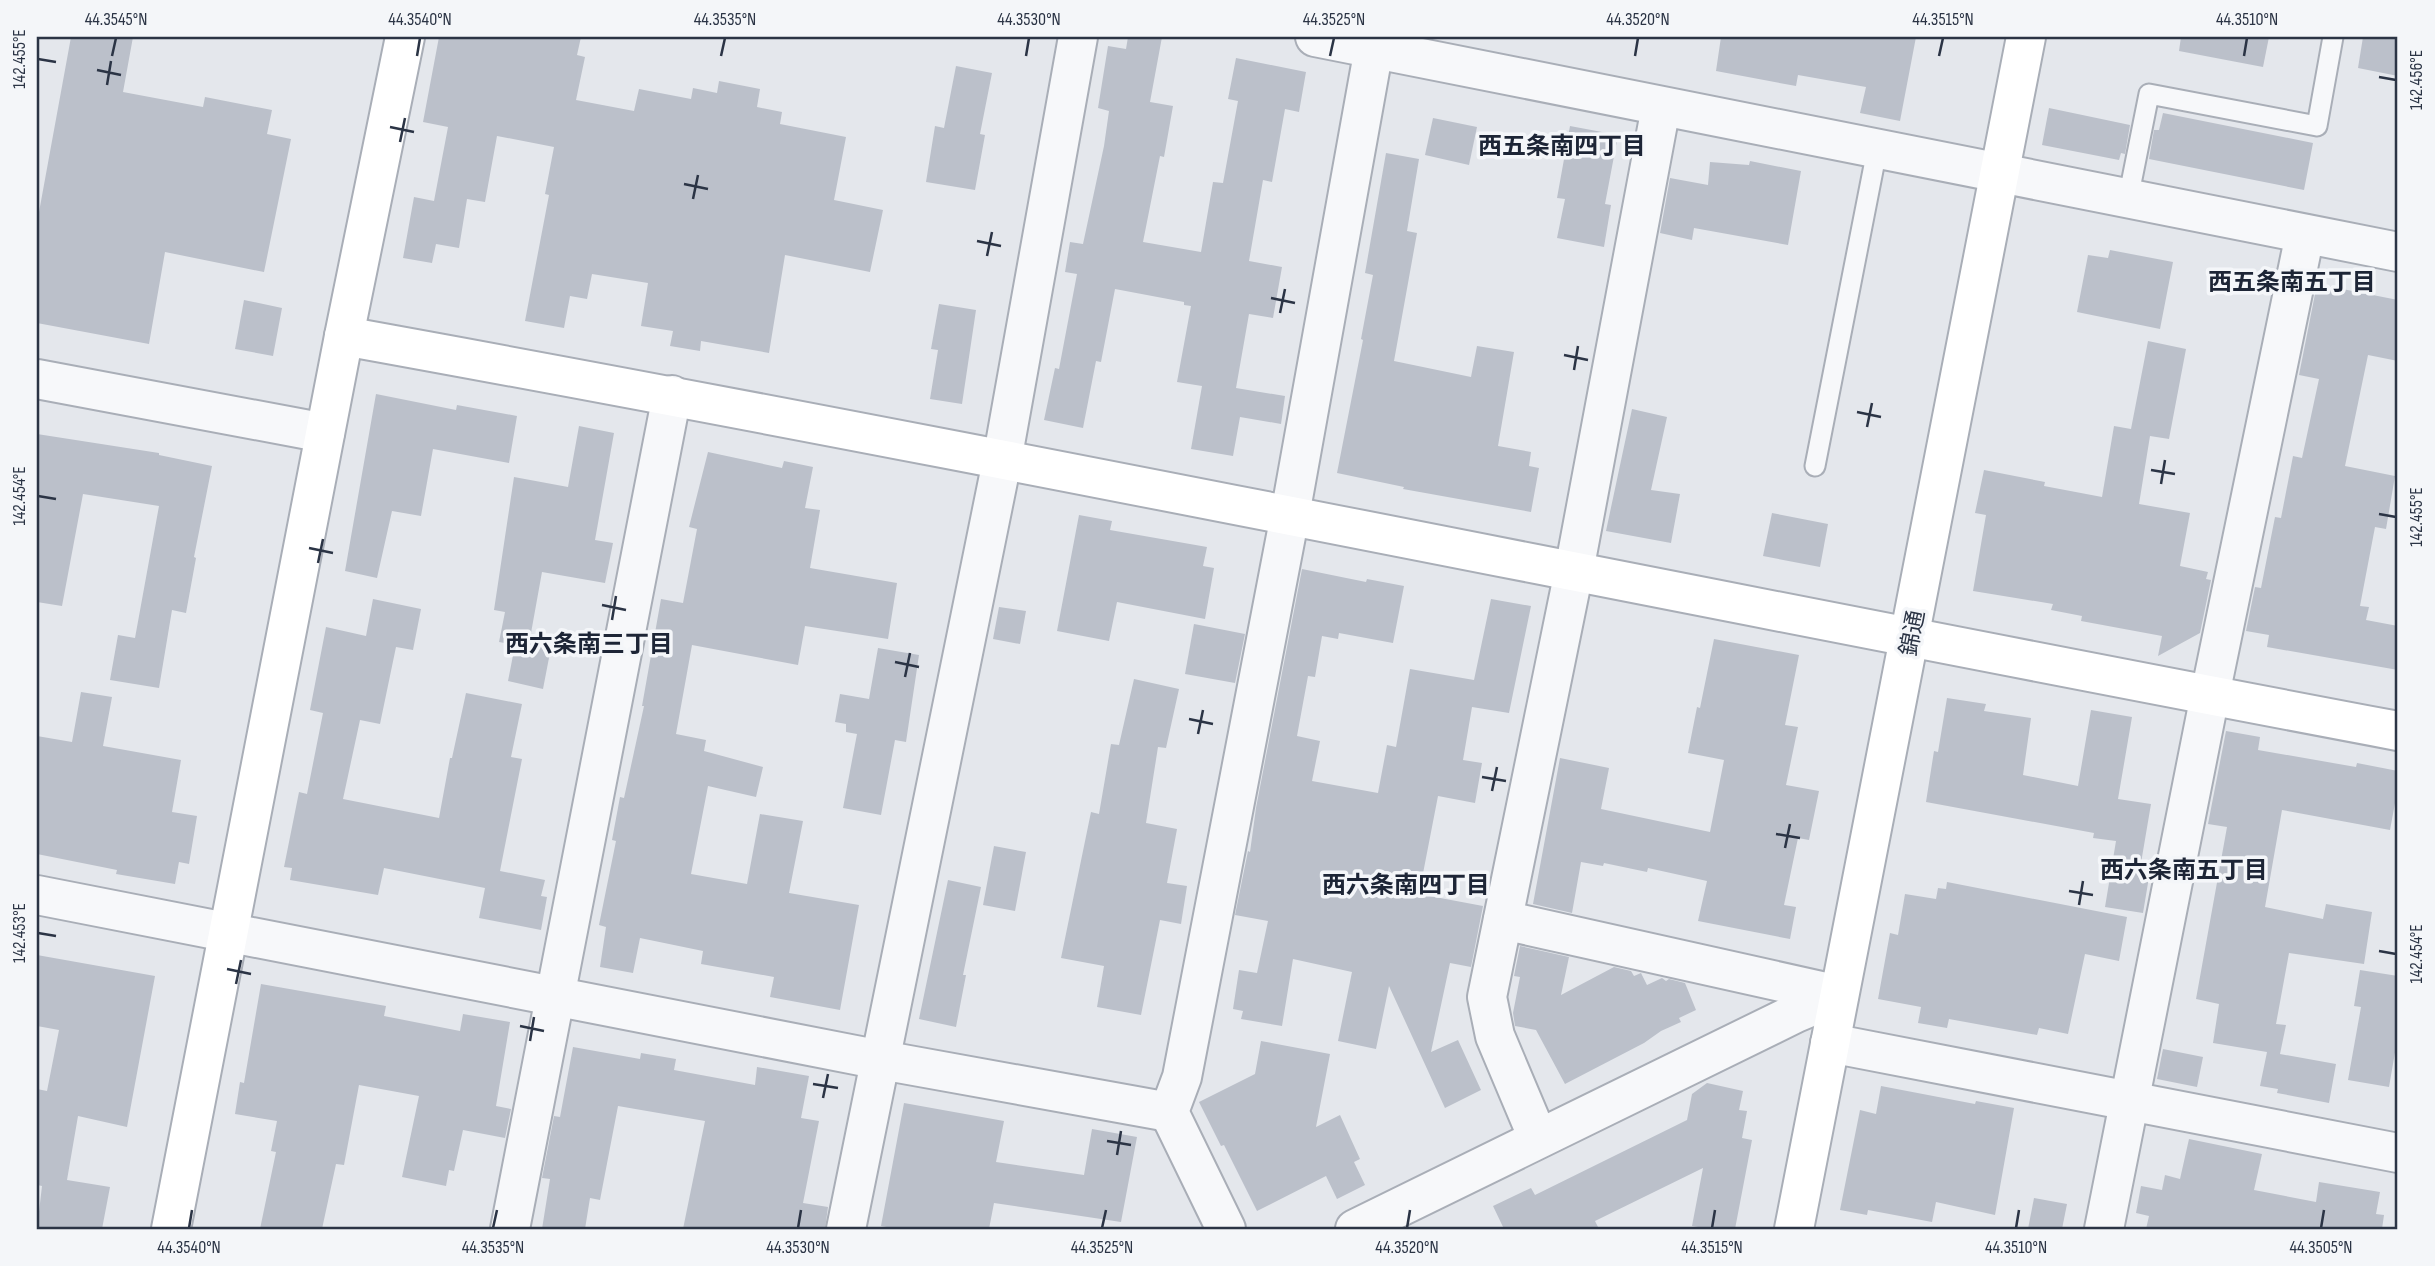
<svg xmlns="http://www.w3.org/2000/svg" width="2435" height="1266" font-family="'Sofia Sans Condensed','Noto Sans JP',sans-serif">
	<rect width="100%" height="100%" fill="#e4e7ec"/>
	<g fill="#bbc0ca">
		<path d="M71,37H133L123,92L203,107L205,97L272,110L267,134L291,139L264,272L165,252L149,344L37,323V223Z"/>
		<path d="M439,37H581L577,55L585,57L576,100L634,111L639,89L691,99L693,88L717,93L719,81L760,89L757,107L782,112L780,124L846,137L834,200L883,210L870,272L785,255L769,353L701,341L700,351L670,346L673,331L641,326L648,283L592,274L587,299L570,296L564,328L525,321L549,195L545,194L554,147L497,136L485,202L467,199L459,248L436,244L432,263L403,258L414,197L434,201L448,127L423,122Z"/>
		<path d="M1128,37H1162L1150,102L1173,106L1164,157L1160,156L1143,242L1201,252L1213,182L1223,183L1238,101L1228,99L1236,58L1306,72L1299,112L1285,109L1272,182L1263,180L1249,261L1282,267L1273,318L1249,314L1236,388L1285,396L1281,424L1240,417L1233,456L1191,449L1202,386L1177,382L1191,306L1184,305V302L1115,289L1101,362L1096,361L1083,428L1044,420L1055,368L1059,369L1077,274L1065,272L1070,242L1083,244L1104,146L1109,111L1098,108L1108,46L1126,49Z"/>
		<path d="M1721,37H1916L1900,121L1860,113L1866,87L1798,75L1796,86L1716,71Z"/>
		<path d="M2181,37H2269L2263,67L2179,51Z"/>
		<path d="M2363,37H2398V76L2358,68Z"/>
		<path d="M956,66L992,73L980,134L985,135L975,190L926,182L935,126L944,128Z"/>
		<path d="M2049,108L2130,125L2125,154L2121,153L2119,160L2042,145Z"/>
		<path d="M2163,113L2313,143L2304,190L2149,159L2154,130H2159Z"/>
		<path d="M1433,118L1477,127L1469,165L1425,155Z"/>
		<path d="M1570,126L1618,135L1605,204L1611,205L1604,247L1557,238L1565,199L1557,198Z"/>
		<path d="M1386,153L1419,159L1407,231L1417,233L1394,361L1471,377L1477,346L1514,352L1498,446L1531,452L1529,466L1539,468L1531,512L1403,489L1404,487L1337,473L1363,340L1361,339L1373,275L1365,273Z"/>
		<path d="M1750,161L1801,171L1788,245L1694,228L1692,240L1660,233L1670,178L1708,185L1710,162L1749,165Z"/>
		<path d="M2110,250L2173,262L2160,329L2077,312L2088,255L2108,258Z"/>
		<path d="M2317,284L2398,300V361L2368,355L2345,466L2395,476L2386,529L2375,527L2360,606L2369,607L2366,620L2398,626V670L2267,647L2269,635L2246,631L2255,587L2261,588L2275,517L2281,518L2293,456L2302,458L2319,379L2299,375Z"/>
		<path d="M244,300L282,308L273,356L235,349Z"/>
		<path d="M939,304L976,310L962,404L930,399L938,350L931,349Z"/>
		<path d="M2148,341L2186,349L2169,439L2150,436L2139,504L2190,513L2180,566L2208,572L2206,579L2211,580L2200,633L2158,656L2162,636L2081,621L2082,616L2051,610L2053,604L1973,591L1986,515L1975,513L1984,470L2045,482L2044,486L2102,497L2114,426L2131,429Z"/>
		<path d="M376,394L456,410L457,405L517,416L509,463L433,449L421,516L392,511L377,578L345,571Z"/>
		<path d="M1632,409L1667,417L1651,490L1680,494L1671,543L1606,531Z"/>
		<path d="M579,426L614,433L595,540L613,543L605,583L542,572L531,633L553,637L543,689L508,681L515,645L499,642L505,612L494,610L514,477L568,487Z"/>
		<path d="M37,434L159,453V455L212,466L194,557L196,558L186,613L172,610L159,688L110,680L118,635L135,638L159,506L83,494L62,606L37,602Z"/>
		<path d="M708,452L782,468L784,461L813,467L805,508L820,510L810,568L897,583L888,639L805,626L798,665L692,645L676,734L706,740L704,751L763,767L756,797L708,786L691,874L747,884L760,814L803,821L789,893L859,905L840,1010L770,997L774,977L701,964L703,951L640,938L633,973L600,967L606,927L599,925L616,841L612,840L620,797L624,798L644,706H642L661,599L683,603L697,529L689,527Z"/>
		<path d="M1772,513L1828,524L1820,567L1763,556Z"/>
		<path d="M1079,515L1112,521L1110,530L1207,547L1203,566L1214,568L1205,619L1117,602L1109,641L1057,631Z"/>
		<path d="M1302,569L1366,582L1367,579L1404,586L1393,643L1339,633L1338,639L1322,636L1315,677L1308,676L1297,736L1320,741L1312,781L1378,793L1387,745L1396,747L1410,669L1474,680L1491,599L1531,606L1509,713L1472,707L1463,760L1482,763L1475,803L1438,796L1419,894L1483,906L1471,967L1450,963L1431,1052L1458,1040L1481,1090L1445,1108L1389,986L1376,1049L1338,1041L1352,972L1293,959L1282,1026L1241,1019L1243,1011L1233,1009L1239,970L1257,973L1268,921L1235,915L1248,851L1250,852L1256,808Z"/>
		<path d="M373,599L421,609L413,650L396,647L380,724L360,720L343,799L439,818L450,758H452L466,693L522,704L511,757L522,759L500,871L545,880L541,896L547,897L541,930L479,918L485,888L384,868L378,895L290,880L292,868L284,867L299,792L307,794L323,713L310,710L326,627L366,636Z"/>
		<path d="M999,607L1026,611L1020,644L993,639Z"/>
		<path d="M1194,624L1245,634L1235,683L1185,674Z"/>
		<path d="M1714,639L1799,655L1785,725L1798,727L1786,785L1819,791L1809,840L1798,838L1784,905L1796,907L1790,939L1698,921L1707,881L1648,868L1647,872L1604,863L1603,866L1581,862L1572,913L1533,904L1560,758L1609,768L1601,809L1710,832L1724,760L1688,753L1697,707L1700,708Z"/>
		<path d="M878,648L919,655L906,742L895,740L881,815L843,808L857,734L846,732V724L835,722L840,694L869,699Z"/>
		<path d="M1134,679L1179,689L1166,748L1158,747L1146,823L1177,829L1167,883L1187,886L1181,924L1160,920L1141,1015L1097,1007L1104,966L1061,958L1091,812L1099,814L1111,744L1119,745Z"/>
		<path d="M81,692L112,697L103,746L181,760L172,812L197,816L189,864L179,862L175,884L116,874L117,870L37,854V736L72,742Z"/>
		<path d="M1947,698L1986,704L1984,711L2031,718L2023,775L2078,786L2091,710L2132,717L2118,799L2151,804L2141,863L2151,865L2143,913L2105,907L2116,841L2093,838L2094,833L1926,802L1934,751L1938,752Z"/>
		<path d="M2226,731L2260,737L2258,750L2356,767L2357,763L2398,771V787L2390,830L2282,810L2265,907L2323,919L2326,904L2372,912L2364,964L2289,953L2276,1024L2286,1025L2280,1054L2336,1064L2329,1103L2277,1093L2278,1089L2260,1086L2267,1052L2213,1043L2219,1004L2196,999L2227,827L2208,824Z"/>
		<path d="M994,846L1026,852L1015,911L983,905Z"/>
		<path d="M948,880L981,887L963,975H966L956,1027L919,1019Z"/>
		<path d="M1947,882L2127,917L2119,961L2085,954L2068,1034L2039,1028L2037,1035L1949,1019L1947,1028L1918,1023L1921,1007L1878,999L1890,933L1898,935L1905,894L1936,899L1938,888L1946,889Z"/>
		<path d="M1520,946L1569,957L1561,995L1614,967L1631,971L1634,976L1641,973L1647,985L1662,978L1666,981L1669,979L1685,983L1696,1010L1679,1018L1681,1022L1661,1031L1644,1043L1565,1084L1536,1030L1515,1026L1513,1013L1520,977L1514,976Z"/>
		<path d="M37,955L155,976L127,1127L78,1116L67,1180L110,1187L102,1229H37L42,1186L37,1185V1089L47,1091L59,1030L37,1026Z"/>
		<path d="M2360,970L2398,976V1035L2389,1087L2348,1080L2361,1007L2354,1006Z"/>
		<path d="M261,984L386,1006L384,1016L460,1031L463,1014L510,1022L496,1106L511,1109L505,1138L463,1130L454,1171L449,1170L446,1186L402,1177L419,1096L359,1085L344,1165L336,1164L322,1229H260L276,1152L271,1151L277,1121L235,1114L240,1082L244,1083Z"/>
		<path d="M1261,1041L1330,1054L1316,1127L1340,1115L1360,1159L1354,1162L1365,1185L1337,1199L1326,1176L1257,1211L1224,1145L1221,1146L1199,1102L1255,1074Z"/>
		<path d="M573,1047L640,1059L641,1053L676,1059L674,1070L755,1085L757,1067L809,1076L801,1118L819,1121L803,1203L828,1207L825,1229H683L705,1121L618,1106L600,1200L590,1198L585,1229H542L550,1179L542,1178L554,1116L560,1117Z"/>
		<path d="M2163,1049L2203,1057L2197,1087L2157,1079Z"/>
		<path d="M1707,1083L1743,1091L1739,1110L1747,1111L1742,1138L1752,1140L1735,1229H1710L1692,1226L1703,1168L1595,1221L1599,1229H1504L1493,1206L1531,1188L1535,1195L1687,1120L1692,1094Z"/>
		<path d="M1881,1086L1975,1104L1976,1101L2014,1108L1995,1215L1936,1202L1932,1222L1868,1210L1867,1215L1840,1210L1860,1110L1876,1114Z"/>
		<path d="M904,1103L1004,1121L996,1162L1084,1175L1092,1129L1137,1137L1121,1222L994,1203L989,1229H898L881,1226Z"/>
		<path d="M2189,1139L2262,1154L2254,1190L2316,1202L2319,1182L2380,1192L2376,1214L2384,1215L2382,1229H2146L2149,1216L2136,1213L2141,1186L2162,1190L2165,1175L2180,1179Z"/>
		<path d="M2034,1198L2067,1204L2062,1229H2028Z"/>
	</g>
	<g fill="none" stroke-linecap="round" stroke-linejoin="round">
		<defs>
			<g id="lane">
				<path d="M2128,199L2149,94L2317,126L2333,37"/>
				<path d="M1815,466L1877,150"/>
			</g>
			<g id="street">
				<path d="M1315,37L2398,252"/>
				<path d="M37,379L325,433"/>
				<path d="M37,895L881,1060L1169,1112"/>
				<path d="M1503,920L1839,995"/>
				<path d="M1830,1043L2398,1153"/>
				<path d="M1538,1138L1495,1036L1487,997L1574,571L1661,107"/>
				<path d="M510,1229L672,395"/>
				<path d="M846,1229L1002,461L1078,37"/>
				<path d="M1226,1229L1169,1112L1182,1077L1290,515L1376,37"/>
				<path d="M1355,1229L1796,1013L1839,995"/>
				<path d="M2104,1229L2210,695L2305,234"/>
			</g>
			<g id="secondary">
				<path d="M344,336C1030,460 1713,602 2398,731"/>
				<path d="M171,1229L344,336L405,37"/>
				<path d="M1794,1229L2026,37"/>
			</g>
		</defs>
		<use href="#lane" stroke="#a9aeb7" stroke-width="23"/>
		<use href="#street" stroke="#a9aeb7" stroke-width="42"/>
		<use href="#secondary" stroke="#a9aeb7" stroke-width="42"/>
		<use href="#lane" stroke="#f7f8fa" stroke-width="19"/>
		<use href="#street" stroke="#f7f8fa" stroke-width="38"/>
		<use href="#secondary" stroke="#fff" stroke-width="38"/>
	</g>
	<path fill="none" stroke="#2b3445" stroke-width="2.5" d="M112,56L116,38M417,56L420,38M721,56L725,38M1026,56L1029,38M1330,56L1334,38M1635,56L1638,38M1939,56L1943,38M2244,56L2247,38M38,59L56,62M97,70L121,75M2379,77L2396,80M107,85L111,61M390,127L414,132M400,142L405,118M684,184L708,189M693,199L698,175M977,241L1001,246M987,256L992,232M1271,298L1295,303M1280,313L1285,289M1564,355L1588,360M1574,370L1578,346M1857,412L1881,417M1867,427L1872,403M2151,470L2175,474M2161,484L2165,460M38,496L56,499M2379,514L2396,517M309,548L333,553M318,563L323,539M602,605L626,610M612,620L616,596M895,662L919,667M905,677L910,653M1189,719L1213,724M1198,734L1203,710M1482,777L1506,781M1492,791L1497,767M1776,834L1800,838M1785,848L1790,824M2069,891L2093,895M2079,905L2083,881M38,933L56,936M2379,951L2396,954M227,969L251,974M236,984L241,960M520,1026L544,1031M530,1041L534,1017M813,1084L838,1088M823,1098L828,1074M1107,1141L1131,1145M1117,1155L1121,1131M189,1228L192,1210M493,1228L497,1210M798,1228L801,1210M1102,1228L1106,1210M1407,1228L1410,1210M1712,1228L1715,1210M2016,1228L2019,1210M2321,1228L2324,1210"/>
	<g text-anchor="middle" stroke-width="7" stroke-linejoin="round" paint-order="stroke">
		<g font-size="23" fill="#2b3445" stroke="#f4f6f9">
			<text transform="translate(1912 633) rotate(-79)" y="8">錦通</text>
		</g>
		<g font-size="24" font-weight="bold" fill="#1d2536" stroke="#f4f6f9">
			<text x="1562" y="154">西五条南四丁目</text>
			<text x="2292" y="290">西五条南五丁目</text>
			<text x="589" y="652">西六条南三丁目</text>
			<text x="2184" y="878">西六条南五丁目</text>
			<text x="1406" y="893">西六条南四丁目</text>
		</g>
	</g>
	<rect width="2435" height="1266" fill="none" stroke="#f4f6f9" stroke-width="77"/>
	<rect x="38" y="38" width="2358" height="1190" fill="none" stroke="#2b3445" stroke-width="2.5"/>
	<g font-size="18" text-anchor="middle" fill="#2b3445">
		<text x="116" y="25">44.3545°N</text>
		<text x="420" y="25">44.3540°N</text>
		<text x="725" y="25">44.3535°N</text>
		<text x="1029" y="25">44.3530°N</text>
		<text x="1334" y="25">44.3525°N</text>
		<text x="1638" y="25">44.3520°N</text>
		<text x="1943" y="25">44.3515°N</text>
		<text x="2247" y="25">44.3510°N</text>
		<text transform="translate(19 59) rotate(-90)" y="6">142.455°E</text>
		<text transform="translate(2416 80) rotate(-90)" y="6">142.456°E</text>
		<text transform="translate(19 496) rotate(-90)" y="6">142.454°E</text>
		<text transform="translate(2416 517) rotate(-90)" y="6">142.455°E</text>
		<text transform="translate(19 933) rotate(-90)" y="6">142.453°E</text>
		<text transform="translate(2416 954) rotate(-90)" y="6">142.454°E</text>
		<text x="189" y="1253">44.3540°N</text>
		<text x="493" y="1253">44.3535°N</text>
		<text x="798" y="1253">44.3530°N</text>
		<text x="1102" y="1253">44.3525°N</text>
		<text x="1407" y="1253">44.3520°N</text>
		<text x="1712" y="1253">44.3515°N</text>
		<text x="2016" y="1253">44.3510°N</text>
		<text x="2321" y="1253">44.3505°N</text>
	</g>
</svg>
